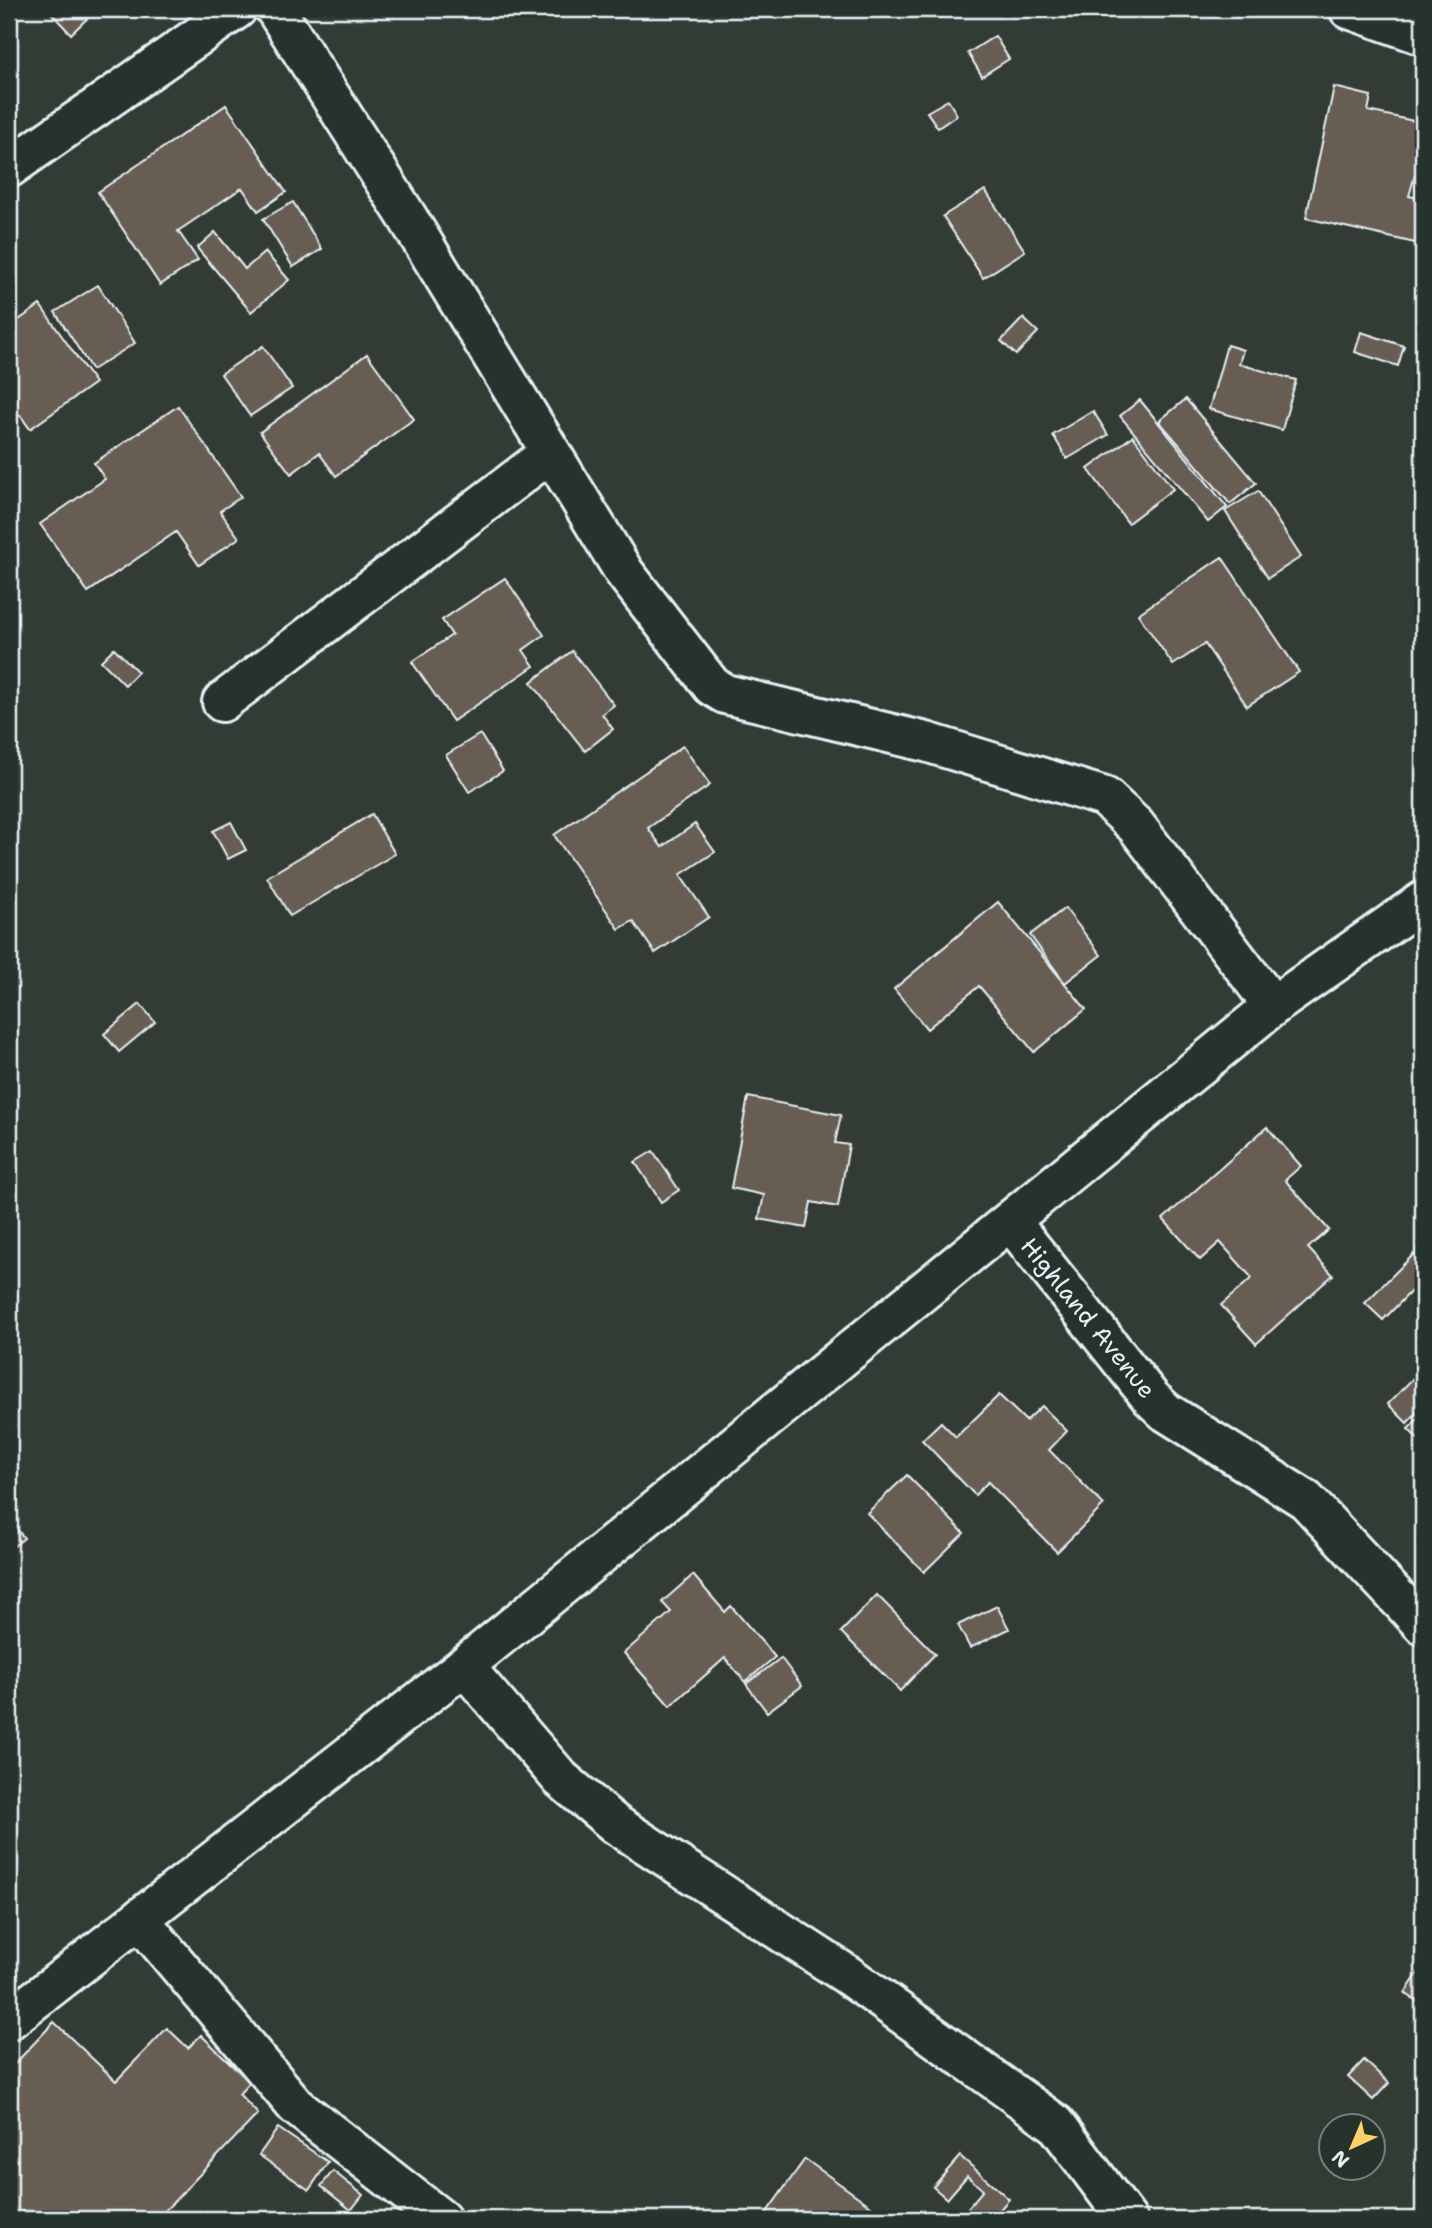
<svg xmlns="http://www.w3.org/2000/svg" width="1432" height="2228" font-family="'Shantell Sans',sans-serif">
	<rect width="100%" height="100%" fill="#333b35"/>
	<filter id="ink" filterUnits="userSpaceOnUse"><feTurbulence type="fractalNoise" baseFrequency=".0143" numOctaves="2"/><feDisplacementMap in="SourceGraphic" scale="14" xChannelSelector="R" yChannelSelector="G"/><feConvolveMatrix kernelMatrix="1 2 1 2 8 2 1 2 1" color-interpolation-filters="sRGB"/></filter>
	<g filter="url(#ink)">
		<g fill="#685d53" stroke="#e8f1f8" stroke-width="2">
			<path d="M47,9H97L71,34Z"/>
			<path d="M995,36L1009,59L982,76L968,53Z"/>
			<path d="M1334,87L1371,96L1368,111L1423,123V147L1409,196L1423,199L1415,243L1306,218Z"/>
			<path d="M948,100L957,115L938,128L927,112Z"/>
			<path d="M226,105L286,192L258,211L242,188L178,231L198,260L160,285L98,192Z"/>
			<path d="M985,190L1025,251L983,278L943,216Z"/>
			<path d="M293,202L322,249L293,267L263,219Z"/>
			<path d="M215,232L245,269L265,252L289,280L251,312L197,248Z"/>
			<path d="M98,285L135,343L92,370L55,312Z"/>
			<path d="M40,305L95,383L30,429L20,415L9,423V327Z"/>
			<path d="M1023,318L1038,332L1016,355L1001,341Z"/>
			<path d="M1361,332L1404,346L1398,366L1355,352Z"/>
			<path d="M1227,345L1243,350L1239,364L1296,380L1282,430L1209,409Z"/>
			<path d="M263,346L292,388L250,416L221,374Z"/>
			<path d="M367,354L414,419L336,476L319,453L291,474L260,432Z"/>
			<path d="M1186,399L1256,483L1230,504L1159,421Z"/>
			<path d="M1140,400L1227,507L1208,522L1120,416Z"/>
			<path d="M178,406L241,497L220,511L239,538L199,565L176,532L88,592L40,524L105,479L94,463Z"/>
			<path d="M1093,411L1108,435L1067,459L1053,435Z"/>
			<path d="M1133,436L1173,489L1128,523L1088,469Z"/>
			<path d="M1258,491L1301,557L1268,578L1225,511Z"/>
			<path d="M1222,557L1299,672L1247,706L1205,644L1173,665L1138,614Z"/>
			<path d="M505,578L544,635L523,650L534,666L453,721L412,662L452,635L442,620Z"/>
			<path d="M114,648L138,672L125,685L101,661Z"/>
			<path d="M572,651L614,705L602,714L613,729L585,751L531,682Z"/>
			<path d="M480,734L503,771L469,792L446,755Z"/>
			<path d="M683,746L710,785L648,828L662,847L695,824L715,852L680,875L709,917L655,953L633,921L619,929L554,835Z"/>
			<path d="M372,814L395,854L290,916L267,877Z"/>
			<path d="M231,822L246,850L228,859L213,831Z"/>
			<path d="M998,902L1086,1009L1034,1052L979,986L927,1029L894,989Z"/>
			<path d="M1065,908L1101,955L1065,983L1030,935Z"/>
			<path d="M140,1004L155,1022L119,1052L104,1034Z"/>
			<path d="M748,1097L841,1115L835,1143L849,1145L838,1207L811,1202L806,1228L759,1219L764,1195L731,1188Z"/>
			<path d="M1267,1127L1301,1166L1285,1180L1329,1230L1308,1248L1333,1275L1256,1344L1221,1305L1252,1278L1220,1242L1200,1260L1163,1219Z"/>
			<path d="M653,1151L679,1190L661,1202L635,1162Z"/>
			<path d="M1414,1254L1423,1263V1279L1383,1320L1365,1303Z"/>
			<path d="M1421,1370L1423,1406L1407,1423L1388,1404Z"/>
			<path d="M999,1395L1026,1421L1042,1406L1067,1431L1049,1450L1104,1505L1057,1552L988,1482L975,1495L922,1440L941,1422L956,1437Z"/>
			<path d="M1423,1414V1444L1408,1429Z"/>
			<path d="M907,1475L964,1533L924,1572L867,1513Z"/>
			<path d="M9,1519L24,1538L9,1550Z"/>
			<path d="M693,1575L725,1612L731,1606L775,1657L745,1682L725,1658L670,1706L624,1653L671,1612L662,1602Z"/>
			<path d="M877,1595L935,1654L900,1691L841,1632Z"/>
			<path d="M997,1606L1009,1629L970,1648L958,1625Z"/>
			<path d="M781,1658L802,1686L767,1712L746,1684Z"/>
			<path d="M1423,1966V2004L1422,2005L1405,1993Z"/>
			<path d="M54,2022L116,2081L167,2028L188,2048L201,2035L250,2082L239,2094L258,2114L157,2219H9V2070Z"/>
			<path d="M1364,2060L1389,2083L1373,2100L1348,2077Z"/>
			<path d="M278,2128L328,2162L309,2190L259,2155Z"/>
			<path d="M960,2156L1009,2199L992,2219H977L966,2210L983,2190L967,2176L947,2199L933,2187Z"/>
			<path d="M805,2159L889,2219H762Z"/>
			<path d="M333,2171L363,2195L351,2210L321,2186Z"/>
		</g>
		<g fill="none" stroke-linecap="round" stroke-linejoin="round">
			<defs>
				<g id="minor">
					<path d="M275,9L406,215L624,572L712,686L725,694L926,742L1105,797L1136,826L1273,1006"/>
					<path d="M1349,9L1423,35"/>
					<path d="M9,168L237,9"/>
					<path d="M222,702L550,453"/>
					<path d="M1011,1222L1151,1398L1166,1412L1306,1500L1423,1625"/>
					<path d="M464,1666L561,1779L615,1824L846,1974L1056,2124L1127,2219"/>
					<path d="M139,1919L296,2106L441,2219"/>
					<path d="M9,2020L464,1666L1273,1006L1423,901"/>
				</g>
			</defs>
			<use href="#minor" stroke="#e8f1f8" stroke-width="44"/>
			<use href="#minor" stroke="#26332d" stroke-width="38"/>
		</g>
	</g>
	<g text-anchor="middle" stroke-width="5" stroke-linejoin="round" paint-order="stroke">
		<g font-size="24" fill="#e8f1f8" stroke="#26332d">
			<text transform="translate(1088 1318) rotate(51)" y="8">Highland Avenue</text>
		</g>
	</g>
	<rect width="1432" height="2228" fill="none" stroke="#26332d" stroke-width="35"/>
	<rect x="18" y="18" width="1397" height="2193" fill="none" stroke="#e8f1f8" stroke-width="2.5" filter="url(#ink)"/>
	<g transform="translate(1352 2147) rotate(224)"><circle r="33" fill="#26332d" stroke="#747f7e" stroke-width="2"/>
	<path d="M0-5L12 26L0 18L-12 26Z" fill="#ffd166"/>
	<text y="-10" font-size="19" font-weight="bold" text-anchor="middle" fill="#e8f1f8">N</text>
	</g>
</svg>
